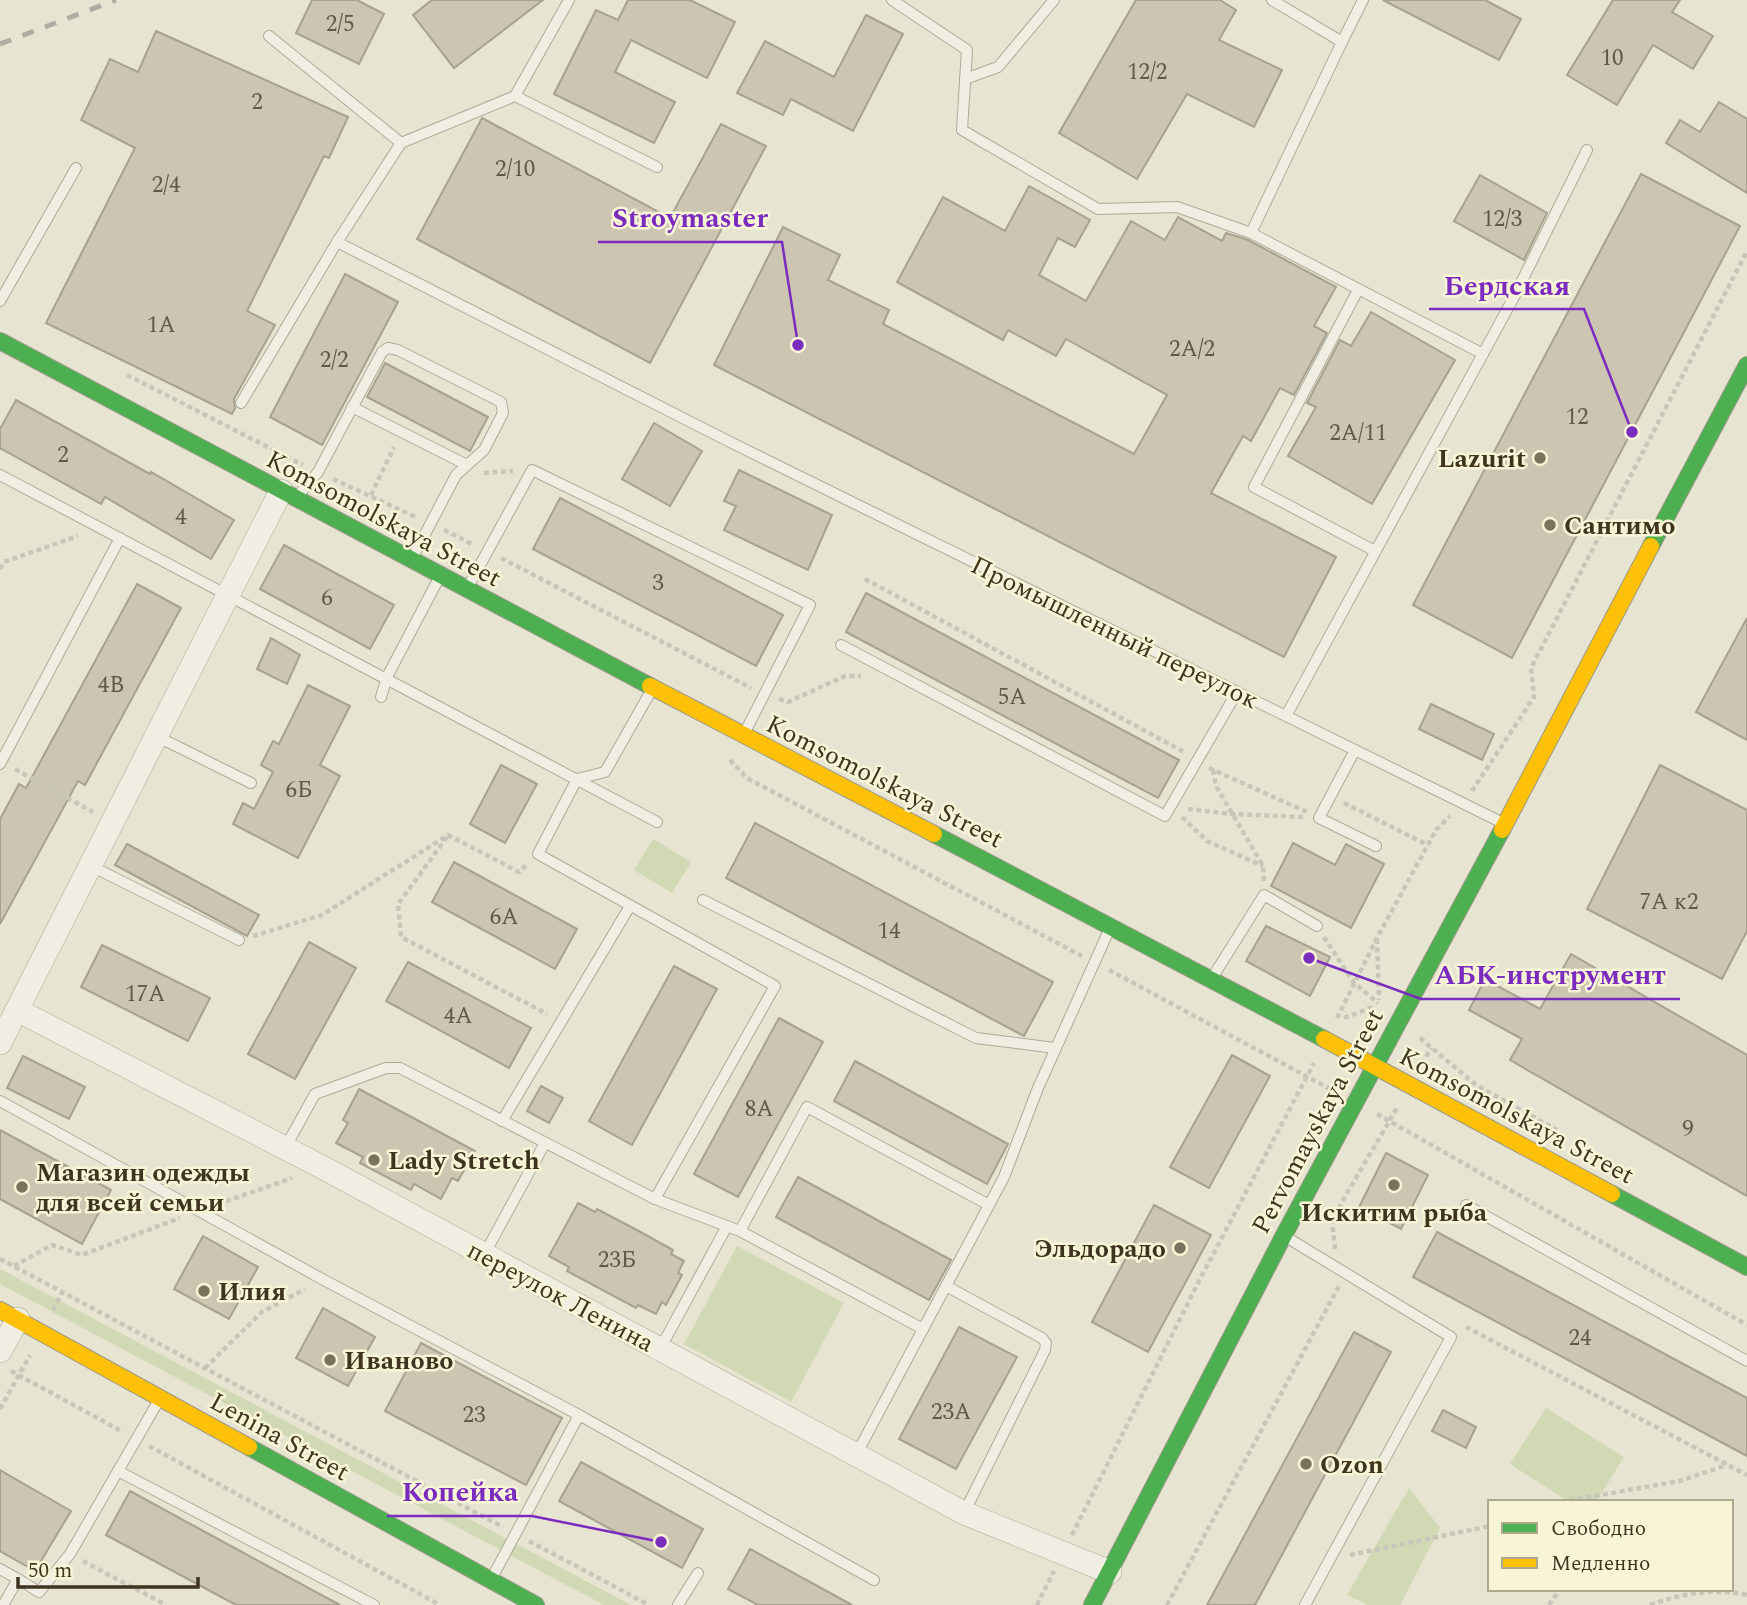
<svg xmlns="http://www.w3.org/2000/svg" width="1747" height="1605" font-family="Spectral,serif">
	<rect width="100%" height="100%" fill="#e7e5d1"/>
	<g fill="#d0d9b3">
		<path d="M653,839L691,862L672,893L634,870Z"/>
		<path d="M737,1246L844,1303L791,1402L684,1344Z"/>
		<path d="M0,1269L631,1605H604L0,1284Z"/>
		<path d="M1546,1408L1624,1457L1596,1502H1569L1510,1464Z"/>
		<path d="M1409,1488L1440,1528L1400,1605H1368L1347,1595Z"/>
	</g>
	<g fill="#ccc5b1" stroke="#a8a18f" stroke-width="2">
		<path d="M312,0H357L384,14L359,64L296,33Z"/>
		<path d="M432,0H543L454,68L413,15Z"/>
		<path d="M628,0H690L735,22L707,78L631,40L615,72L675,102L654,143L554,94L596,10L618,20Z"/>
		<path d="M1136,0H1220L1236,10L1219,40L1282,70L1254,127L1187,94L1137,179L1059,133Z"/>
		<path d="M1383,0H1485L1521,19L1499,60Z"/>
		<path d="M1613,0H1680L1672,12L1713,36L1693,69L1653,45L1617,105L1567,75Z"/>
		<path d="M866,15L903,34L853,131L791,99L783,115L737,93L765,41L834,77Z"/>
		<path d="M156,31L348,117L329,158L324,156L247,311L275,325L234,399L235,408L232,414L46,323L135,148L81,120L110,59L138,72Z"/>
		<path d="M1719,102L1747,119V193L1666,143L1680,120L1700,132Z"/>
		<path d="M482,118L670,218L721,124L766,146L650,363L417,239Z"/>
		<path d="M1641,174L1740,226L1512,658L1413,605Z"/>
		<path d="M1480,175L1547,213L1524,260L1454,221Z"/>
		<path d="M1029,186L1090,220L1075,247L1058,238L1039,275L1086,301L1131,221L1165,240L1178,217L1222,241L1226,233L1248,240L1336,287L1314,326L1327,333L1294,395L1280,388L1251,441L1243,436L1211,493L1336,557L1284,657L714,365L783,227L840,255L828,280L889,310L883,324L1134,454L1167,395L1066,339L1056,356L1008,330L1003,340L897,282L943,197L1005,231Z"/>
		<path d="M345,274L398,302L322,445L270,417Z"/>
		<path d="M1371,312L1455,360L1372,504L1288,456L1316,407L1307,403L1340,340L1351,346Z"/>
		<path d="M385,363L488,417L470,451L367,397Z"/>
		<path d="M16,400L150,474L151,472L234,520L211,559L105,497L101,504L0,448V429Z"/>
		<path d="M654,423L702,451L670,506L622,479Z"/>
		<path d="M739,470L832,515L808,570L724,530L736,506L724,501Z"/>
		<path d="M560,498L783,615L756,666L533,549Z"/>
		<path d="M284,545L394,605L370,649L260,589Z"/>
		<path d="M137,584L181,608L85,785L78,781L0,924V819L19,784L26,788Z"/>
		<path d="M866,593L1179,760L1158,798L846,632Z"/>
		<path d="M1747,618V740L1696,712Z"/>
		<path d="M271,638L300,655L287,684L257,669Z"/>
		<path d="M308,685L350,706L320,765L340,776L298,858L233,824L243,803L254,809L273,772L261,765L273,741L279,744Z"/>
		<path d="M1431,704L1494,734L1482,760L1419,729Z"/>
		<path d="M501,765L537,784L505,843L470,824Z"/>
		<path d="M1660,765L1747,810V931L1722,979L1587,909Z"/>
		<path d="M755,823L1053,982L1024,1036L726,878Z"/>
		<path d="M1293,843L1335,865L1346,844L1384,864L1351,928L1271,886Z"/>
		<path d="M127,844L259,915L247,936L115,865Z"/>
		<path d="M454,862L577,929L555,969L432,902Z"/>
		<path d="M1266,926L1330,957L1310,996L1246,961Z"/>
		<path d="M309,942L356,968L295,1079L248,1054Z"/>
		<path d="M102,945L210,998L188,1041L81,987Z"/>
		<path d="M1571,954L1747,1055V1196L1510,1060L1522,1039L1469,1010L1485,979L1540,1009Z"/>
		<path d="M408,962L531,1028L509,1068L386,1001Z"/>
		<path d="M674,966L717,989L632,1145L589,1121Z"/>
		<path d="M779,1018L823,1042L738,1197L694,1174Z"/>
		<path d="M1232,1055L1270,1076L1209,1188L1170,1167Z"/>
		<path d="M23,1056L85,1087L69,1119L7,1088Z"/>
		<path d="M855,1061L1008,1144L987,1184L834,1101Z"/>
		<path d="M541,1086L563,1098L549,1123L527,1111Z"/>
		<path d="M359,1089L475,1151L458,1181L452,1178L441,1199L414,1184L411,1190L360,1163L363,1157L336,1143L348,1123L343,1120Z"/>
		<path d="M0,1130L111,1190L82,1244L0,1199Z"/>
		<path d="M1386,1153L1428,1175L1401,1229L1359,1207Z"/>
		<path d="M798,1177L951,1260L929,1300L776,1217Z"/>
		<path d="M578,1203L595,1212L597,1209L635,1229L673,1250L671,1254L684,1261L678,1273L682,1275L666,1305L662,1302L656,1314L638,1305L636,1308L567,1271L569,1267L549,1256Z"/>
		<path d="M1154,1205L1211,1235L1148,1352L1092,1322Z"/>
		<path d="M1437,1232L1747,1398V1456L1413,1277Z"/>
		<path d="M203,1236L258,1267L229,1319L174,1289Z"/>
		<path d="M323,1308L375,1337L348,1386L296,1358Z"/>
		<path d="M959,1327L1017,1357L956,1469L899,1439Z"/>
		<path d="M1354,1332L1391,1352L1255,1605H1207Z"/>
		<path d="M421,1343L562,1418L526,1485L385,1411Z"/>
		<path d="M1443,1410L1476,1427L1466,1448L1432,1431Z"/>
		<path d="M581,1462L703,1529L682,1568L559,1501Z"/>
		<path d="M0,1470L71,1511L35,1571L0,1551Z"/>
		<path d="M130,1491L229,1545L340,1605H236L106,1535Z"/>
		<path d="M750,1549L852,1605H758L728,1589Z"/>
	</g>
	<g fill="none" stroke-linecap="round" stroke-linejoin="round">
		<defs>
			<g id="lane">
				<path d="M569,0L515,96L401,143L337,242L728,441L1501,822"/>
				<path d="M892,0L967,50L962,130L1098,209L1177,207L1251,233"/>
				<path d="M1272,0L1342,42L1251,233L1483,354"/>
				<path d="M269,36L401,143"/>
				<path d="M1342,42L1363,0"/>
				<path d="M965,79L998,67L1054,0"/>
				<path d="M515,96L657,167"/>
				<path d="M1358,290L1254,487L1375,551"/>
				<path d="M0,301L76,168"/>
				<path d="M241,403L337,242"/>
				<path d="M352,407L467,465"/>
				<path d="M0,475L657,822"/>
				<path d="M297,497L318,472L382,352L388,348L398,350L501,402L503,413L484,450L456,475L413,557"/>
				<path d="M468,587L532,470L810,605L745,732"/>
				<path d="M841,645L1165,816L1237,692"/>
				<path d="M651,691L605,772L577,779L538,854L775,986L655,1199"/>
				<path d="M381,697L387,677L439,578"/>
				<path d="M1286,716L1515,295L1587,150"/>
				<path d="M156,736L251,783"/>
				<path d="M1355,750L1319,818L1376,846"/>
				<path d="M0,764L120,538"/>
				<path d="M91,866L239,940"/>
				<path d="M703,900L976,1038L1055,1048"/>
				<path d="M1214,975L1264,895L1317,926"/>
				<path d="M0,1101L322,1279L579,1415L874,1580"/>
				<path d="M502,1121L630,906"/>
				<path d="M285,1148L315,1094L386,1068H400L655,1199L740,1231L923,1329"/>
				<path d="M1466,1205L1747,1361"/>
				<path d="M740,1231L807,1107L989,1205"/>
				<path d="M1286,1237L1451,1337L1305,1605"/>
				<path d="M484,1255L545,1143"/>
				<path d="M946,1286L1042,1338L1046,1343L1045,1350L964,1513"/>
				<path d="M660,1349L727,1226"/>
				<path d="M856,1455L1004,1177L1038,1088L1110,928"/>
				<path d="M118,1471L374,1605"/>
				<path d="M0,1569L18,1579L3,1605"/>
				<path d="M493,1576L579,1415"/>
				<path d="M18,1579L39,1592L70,1554L159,1400"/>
				<path d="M678,1605L698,1573"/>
			</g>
			<g id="street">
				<path d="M17,1010L322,1167L964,1513L1110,1572"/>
				<path d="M0,1043L281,491"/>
				<path d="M0,1351L18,1319"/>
			</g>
			<g id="fast">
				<path d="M0,341L650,686"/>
				<path d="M1651,546L1747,365"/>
				<path d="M934,834L1324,1039"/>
				<path d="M1612,1194L1747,1267"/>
				<path d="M249,1447L536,1605"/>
				<path d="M1092,1605L1284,1235L1502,830"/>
			</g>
			<g id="slow">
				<path d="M650,686L934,834"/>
				<path d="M1502,830L1651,546"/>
				<path d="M1324,1039L1612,1194"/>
				<path d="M0,1310L249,1447"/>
			</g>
		</defs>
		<use href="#lane" stroke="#adaa99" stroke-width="12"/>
		<use href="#street" stroke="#adaa99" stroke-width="24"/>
		<use href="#fast" stroke="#9d9989" stroke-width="18"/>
		<use href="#slow" stroke="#9d9989" stroke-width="18"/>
		<g stroke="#c8c6b9" stroke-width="4.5" stroke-dasharray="5 3.5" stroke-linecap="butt">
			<path d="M127,375L303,465"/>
			<path d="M484,473L513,471"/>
			<path d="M333,479L418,518"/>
			<path d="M371,495L394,447"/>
			<path d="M444,530L474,545"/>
			<path d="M501,558L751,688"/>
			<path d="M0,569L4,562L78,536"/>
			<path d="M865,579L1184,752"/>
			<path d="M779,699L788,702L845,676H861"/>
			<path d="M730,760L747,778L1082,956"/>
			<path d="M1209,768L1307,812"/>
			<path d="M15,769L93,812"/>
			<path d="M1213,770L1216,786L1263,866L1264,881"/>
			<path d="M1472,791L1534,697L1531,668L1747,251"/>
			<path d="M1344,803L1428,845"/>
			<path d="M1188,809L1232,814L1304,817"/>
			<path d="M1182,817L1207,841L1263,866"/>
			<path d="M447,837L398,904L401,937L547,1014"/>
			<path d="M253,936L322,915L448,835L519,872L528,863"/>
			<path d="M1324,937L1354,983L1378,1003"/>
			<path d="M1377,939L1379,1000"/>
			<path d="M1109,970L1332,1090"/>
			<path d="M1337,1018L1377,938L1436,830L1450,816"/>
			<path d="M1344,1018L1375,1006"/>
			<path d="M1420,1038L1476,1085L1557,1130"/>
			<path d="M1422,1064L1431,1048"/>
			<path d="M1377,1114L1747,1325"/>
			<path d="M218,1204L292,1178"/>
			<path d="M1335,1249L1332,1219L1397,1108"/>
			<path d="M0,1259L503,1527"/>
			<path d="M14,1266L52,1245L82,1255L180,1218"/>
			<path d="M53,1310L62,1293"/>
			<path d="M1466,1327L1747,1475"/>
			<path d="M205,1368L262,1312L305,1289"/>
			<path d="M11,1371L123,1432"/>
			<path d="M0,1409L30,1355"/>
			<path d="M149,1446L440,1605"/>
			<path d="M1561,1502L1680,1481L1727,1465"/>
			<path d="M1072,1535L1198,1283L1314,1063"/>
			<path d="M529,1541L649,1605"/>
			<path d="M1350,1555L1490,1526"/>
			<path d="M83,1561L166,1605"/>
			<path d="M1037,1605L1054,1571"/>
			<path d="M1167,1605L1339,1286"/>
			<path d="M1549,1605L1560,1589"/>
			<path d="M1650,1605C1683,1593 1712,1588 1747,1595"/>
		</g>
		<use href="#lane" stroke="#f0eee2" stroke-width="10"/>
		<use href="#street" stroke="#f0eee2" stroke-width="23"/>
		<use href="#fast" stroke="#4caf50" stroke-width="16"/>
		<use href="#slow" stroke="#ffc107" stroke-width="16"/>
		<path stroke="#afada2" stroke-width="5" stroke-dasharray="12 12" stroke-linecap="butt" d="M0,44L116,0"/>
	</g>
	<g fill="#79725d" stroke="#f8f5d7" stroke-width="2.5">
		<circle cx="1540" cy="458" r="7"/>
		<circle cx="1550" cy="525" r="7"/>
		<circle cx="374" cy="1160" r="7"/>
		<circle cx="1394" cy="1185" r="7"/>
		<circle cx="22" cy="1187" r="7"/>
		<circle cx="1180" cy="1248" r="7"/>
		<circle cx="204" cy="1291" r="7"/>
		<circle cx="330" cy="1360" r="7"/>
		<circle cx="1306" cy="1464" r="7"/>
	</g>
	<g text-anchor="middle" stroke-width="5" stroke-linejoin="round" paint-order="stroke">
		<g font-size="23" fill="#625844">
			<text x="340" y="31">2/5</text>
			<text x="1612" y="65">10</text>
			<text x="1147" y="79">12/2</text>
			<text x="257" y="109">2</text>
			<text x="515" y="176">2/10</text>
			<text x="166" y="192">2/4</text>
			<text x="1502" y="226">12/3</text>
			<text x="161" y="332">1А</text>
			<text x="1192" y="356">2А/2</text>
			<text x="334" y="367">2/2</text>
			<text x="1577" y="424">12</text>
			<text x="1358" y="440">2А/11</text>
			<text x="63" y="462">2</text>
			<text x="181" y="524">4</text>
			<text x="658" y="590">3</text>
			<text x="327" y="605">6</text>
			<text x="111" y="692">4В</text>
			<text x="1012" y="704">5А</text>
			<text x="299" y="797">6Б</text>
			<text x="1669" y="909">7А к2</text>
			<text x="504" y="924">6А</text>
			<text x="889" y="938">14</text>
			<text x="145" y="1001">17А</text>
			<text x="458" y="1023">4А</text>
			<text x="759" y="1116">8А</text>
			<text x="1688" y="1136">9</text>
			<text x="617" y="1267">23Б</text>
			<text x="1580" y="1345">24</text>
			<text x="951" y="1419">23А</text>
			<text x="474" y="1422">23</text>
		</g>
		<g font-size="26" font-weight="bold" fill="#3e341f" stroke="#f8f5d7" text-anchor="start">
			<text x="1526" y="467" text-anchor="end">Lazurit</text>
			<text x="1564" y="534">Сантимо</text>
			<text x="388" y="1169">Lady Stretch</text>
			<text x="36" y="1181">Магазин одежды<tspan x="36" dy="30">для всей семьи</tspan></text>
			<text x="1394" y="1221" text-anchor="middle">Искитим рыба</text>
			<text x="1166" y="1257" text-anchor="end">Эльдорадо</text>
			<text x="218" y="1300">Илия</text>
			<text x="344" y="1369">Иваново</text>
			<text x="1320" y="1473">Ozon</text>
		</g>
		<g font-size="26" fill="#3e341f" stroke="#f8f5d7">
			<text transform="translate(384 518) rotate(28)" y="9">Komsomolskaya Street</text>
			<text transform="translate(1115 632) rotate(26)" y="9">Промышленный переулок</text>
			<text transform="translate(885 781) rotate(27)" y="9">Komsomolskaya Street</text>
			<text transform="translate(1517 1115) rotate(28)" y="9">Komsomolskaya Street</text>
			<text transform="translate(1317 1121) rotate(-62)" y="9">Pervomayskaya Street</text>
			<text transform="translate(561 1296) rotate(28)" y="9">переулок Ленина</text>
			<text transform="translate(280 1436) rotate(29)" y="9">Lenina Street</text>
		</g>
	</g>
	<path fill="none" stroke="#7b2cbf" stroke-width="2.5" d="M798 345L782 242H598M1632 432L1584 309H1429M1309 958L1421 999H1680M661 1542L532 1516H387"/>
	<g fill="#7b2cbf" stroke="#f8f5d7" stroke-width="2.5">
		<circle cx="798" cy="345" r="7"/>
		<circle cx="1632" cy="432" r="7"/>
		<circle cx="1309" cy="958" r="7"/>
		<circle cx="661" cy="1542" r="7"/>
	</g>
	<g font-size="28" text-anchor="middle" font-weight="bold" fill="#7b2cbf" stroke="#f8f5d7" stroke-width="5" stroke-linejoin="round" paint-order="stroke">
		<text x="690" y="227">Stroymaster</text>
		<text x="1507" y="295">Бердская</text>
		<text x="1550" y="984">АБК-инструмент</text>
		<text x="460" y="1501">Копейка</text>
	</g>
	<rect x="1488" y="1500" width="245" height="91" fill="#f8f5d7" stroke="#aea88d" stroke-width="2"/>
	<rect x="1502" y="1523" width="35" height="10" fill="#4caf50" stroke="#aea88d" stroke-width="2"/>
	<text x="1551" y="1535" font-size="21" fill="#3e341f">Свободно</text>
	<rect x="1502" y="1558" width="35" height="10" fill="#ffc107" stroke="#aea88d" stroke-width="2"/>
	<text x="1551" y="1570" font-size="21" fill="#3e341f">Медленно</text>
	<path d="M18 1577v10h180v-10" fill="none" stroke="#3e341f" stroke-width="3.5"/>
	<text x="28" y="1577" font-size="21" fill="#3e341f" stroke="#f8f5d7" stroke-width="5" paint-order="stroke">50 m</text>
</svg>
